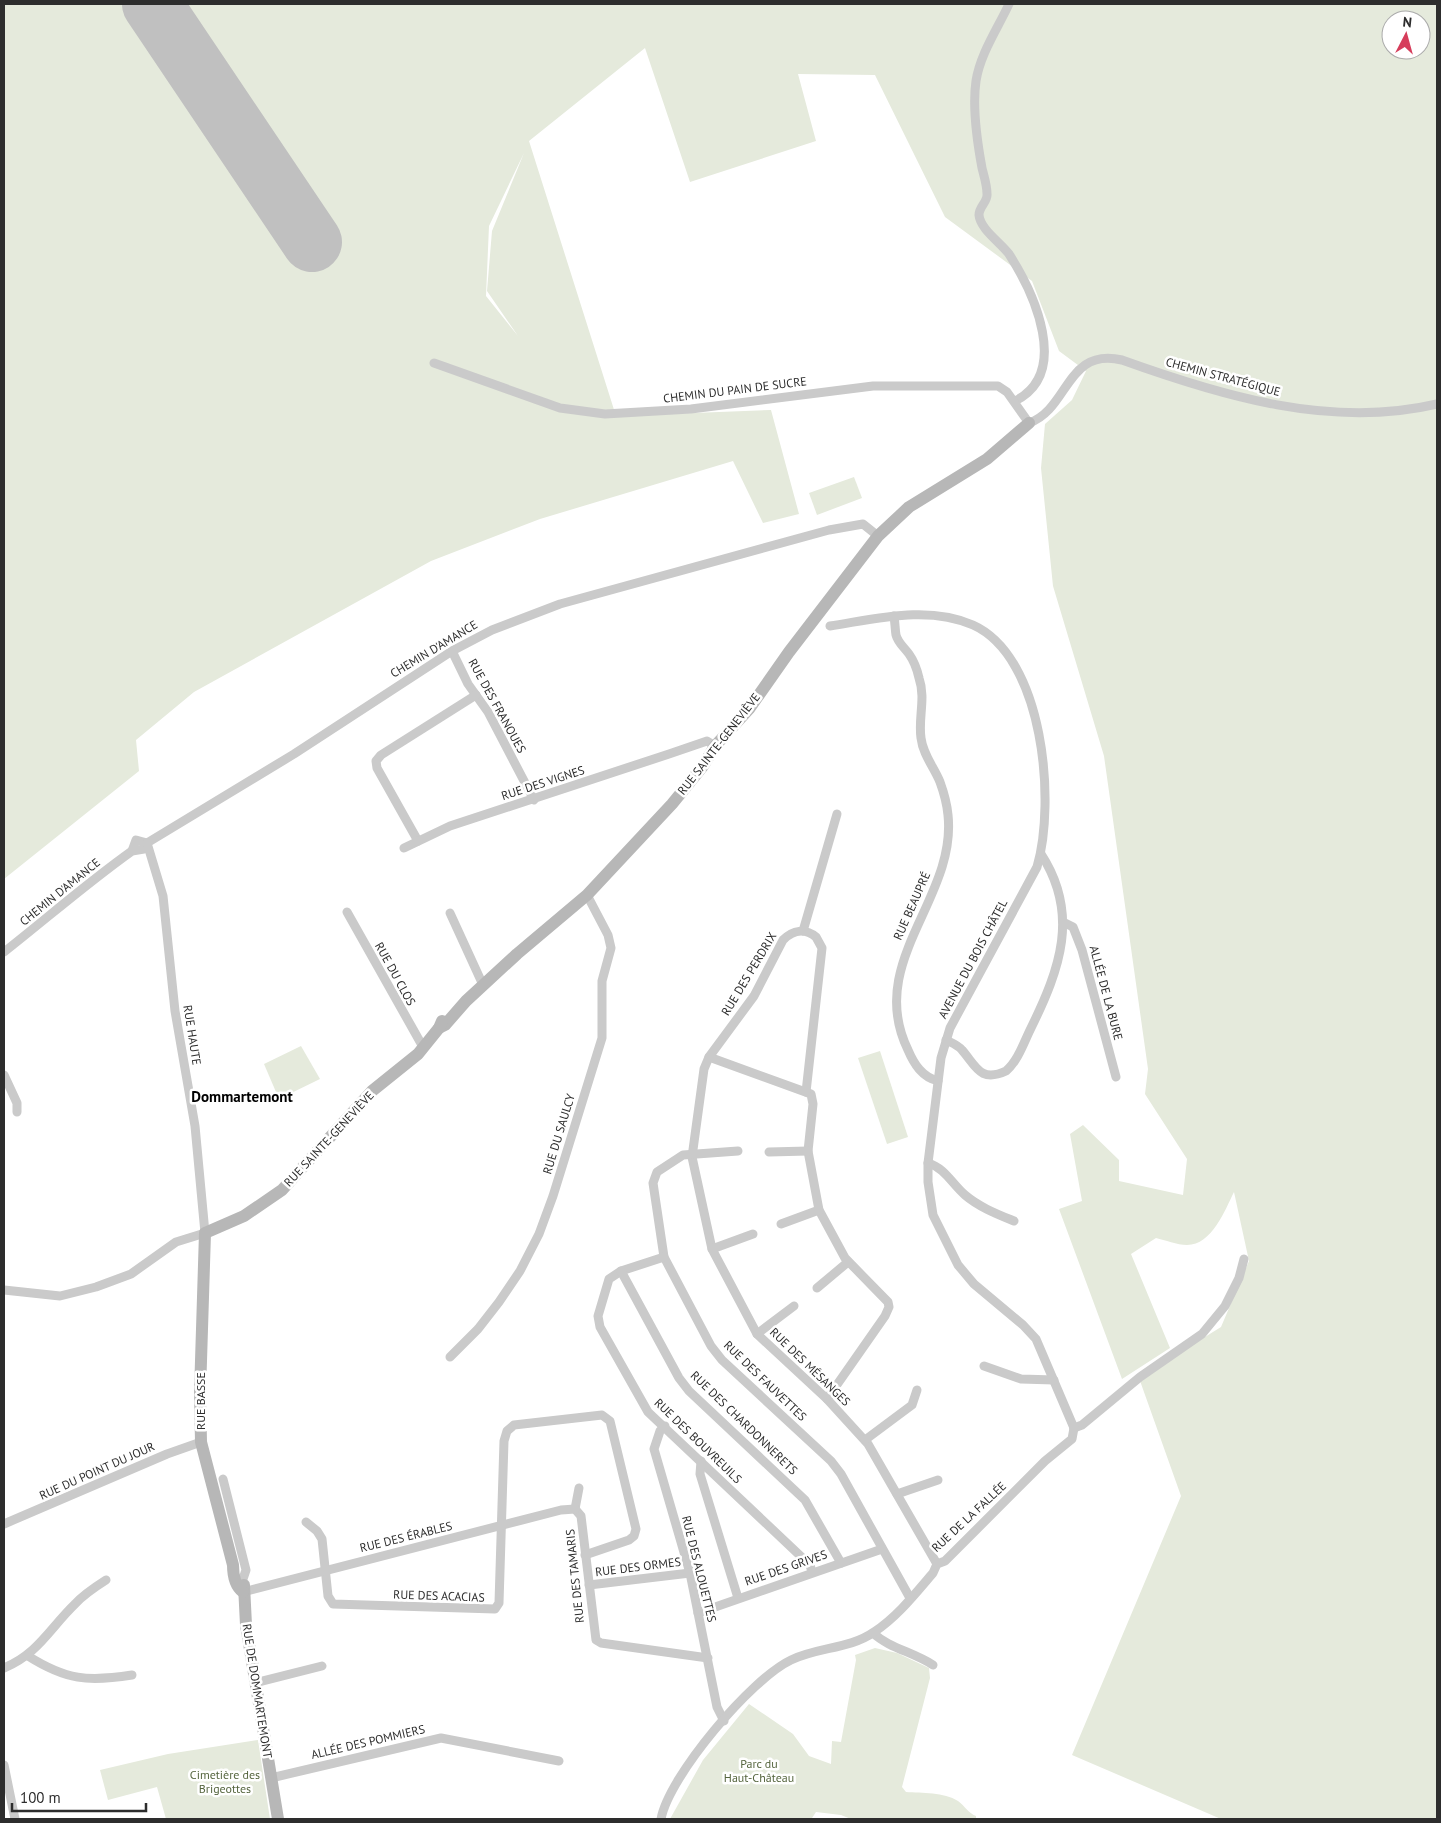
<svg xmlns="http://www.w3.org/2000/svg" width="1441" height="1823" font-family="'PT Sans',sans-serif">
	<rect width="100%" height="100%" fill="#fff"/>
	<g fill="#e5eadc" fill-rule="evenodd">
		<path d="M4,4H1437V1819H1221L1072,1755L1181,1496L1139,1378L1221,1327L1249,1261L1234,1192C1225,1210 1212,1245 1187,1245C1177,1245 1165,1240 1156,1238L1131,1254L1170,1348L1122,1379L1059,1209L1082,1201L1070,1134L1083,1125L1119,1160V1181L1183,1195L1187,1159L1145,1094L1148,1069L1104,756L1053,586L1041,468L1045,424L1072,400L1086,371L1059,351L1032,281L945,217L875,75L798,74L816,141L690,182L645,48L529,141L616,416L771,410L799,514L763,523L733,461L540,519L431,561L194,692L136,740L139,771L4,879ZM1391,20H1421V50H1391ZM524,153L492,231L487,291L518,336L486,296L489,226Z"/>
		<path d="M854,477L862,498L817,515L809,493Z"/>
		<path d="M301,1046L320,1079L279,1099L264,1064Z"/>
		<path d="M880,1051L908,1137L887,1144L858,1058Z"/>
		<path d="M875,1648L897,1653L929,1668L930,1678L902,1787L906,1792C922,1793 944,1792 958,1801C965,1806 968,1813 976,1816V1819H851L841,1815L816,1812L812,1818L804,1819H670L703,1760L749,1704L793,1734L809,1756L831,1764L832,1741L841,1742L856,1660L855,1655Z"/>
		<path d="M258,1740L270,1819H166L157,1787L108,1800L100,1770L168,1754Z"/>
	</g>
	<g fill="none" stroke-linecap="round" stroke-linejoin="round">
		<path stroke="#c0c0c0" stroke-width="60" d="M152,4L312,242"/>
		<g stroke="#cacaca" stroke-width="9">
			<path d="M1009,4C998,28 980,54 976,81C972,108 977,141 982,168C984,176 987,185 987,194C988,202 979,206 979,215C980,229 1001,243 1009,254C1034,293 1071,373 1015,401"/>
			<path d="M434,363L560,408L605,414L691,409L873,386H998L1007,392L1029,423"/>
			<path d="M1029,423C1069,409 1066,347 1122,360C1222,396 1331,429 1437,404"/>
			<path d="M894,616C895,622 895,629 896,635C898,643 904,647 909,654C914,661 917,669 919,678C926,698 918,718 921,738C923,755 934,767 940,782C944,793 947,804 948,815C957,899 865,962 908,1050C914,1064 922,1077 938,1081"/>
			<path d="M830,626C876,619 928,605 973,625C1044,657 1056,802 1037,867L950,1028L941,1058L928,1163V1182L933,1215L958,1265L974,1284L1023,1325L1036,1339L1074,1428"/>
			<path d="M452,651L468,684L488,712L534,800"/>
			<path d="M418,841L377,768L376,761L381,755L476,695"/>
			<path d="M404,848L450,826L669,754L707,741L715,746"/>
			<path d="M132,851L136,840L147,843"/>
			<path d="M347,912L423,1047"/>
			<path d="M450,913L483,985"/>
			<path d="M1063,922L1073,927L1082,950L1116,1077"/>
			<path d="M803,931L837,814"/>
			<path d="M4,952C46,919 87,883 132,851L144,849L147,843L294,754L452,651L492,630L560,604L829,530L863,524L878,536"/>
			<path d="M946,1040C952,1043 958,1045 962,1050C976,1066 980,1083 1006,1071C1018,1061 1024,1042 1031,1028C1060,969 1080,914 1041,854"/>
			<path d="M709,1057L811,1094L813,1104L808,1151L819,1210L845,1258L888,1302L889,1307L885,1316L827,1399"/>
			<path d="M4,1075L17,1103V1112"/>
			<path d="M806,1092L822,948L816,937C805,928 793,930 783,940L754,996L709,1057L704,1069L692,1157L712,1249L757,1334L827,1399L868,1444L937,1564"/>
			<path d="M738,1151L683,1155L657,1172L653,1183L664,1257L711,1346L722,1360L831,1461L841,1474L910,1598"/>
			<path d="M769,1152L808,1151"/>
			<path d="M928,1163C945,1168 952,1184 965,1195C979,1207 997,1214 1014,1221"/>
			<path d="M781,1224L819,1210"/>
			<path d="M712,1249L753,1234"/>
			<path d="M664,1257L621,1271L609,1279L598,1316L600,1327L648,1412L810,1565L812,1572"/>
			<path d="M621,1271L679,1378L689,1391L805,1500L841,1563"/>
			<path d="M817,1288L848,1262"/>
			<path d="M4,1290L60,1296L96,1287L131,1274L176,1242L205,1233L195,1126L175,1011L163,896L147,843"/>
			<path d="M757,1334L794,1306"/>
			<path d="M450,1357L478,1329L499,1302L520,1271L539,1234L553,1196L602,1038V981L611,948L608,935L587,895"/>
			<path d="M984,1366L1021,1379L1054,1380"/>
			<path d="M665,1426L660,1431L654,1449L690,1573L717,1707L724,1721"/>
			<path d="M1074,1428L1082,1425L1140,1377L1202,1334L1225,1306L1239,1278L1244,1259"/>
			<path d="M865,1440L912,1405L917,1390"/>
			<path d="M701,1461L700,1474L738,1598"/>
			<path d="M223,1479L246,1570L243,1579"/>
			<path d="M897,1494L938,1480"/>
			<path d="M575,1509L581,1516L596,1640L601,1643L708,1658"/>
			<path d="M575,1509L579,1488"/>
			<path d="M306,1522L317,1531L322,1539L328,1596L333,1604L495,1609L499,1603L504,1441L507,1431L514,1425L602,1415L610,1421L636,1529L634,1536L629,1540L585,1555"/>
			<path d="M4,1524L167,1454L201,1442"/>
			<path d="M589,1585L690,1573"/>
			<path d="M243,1592L561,1510L575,1509"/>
			<path d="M698,1613L882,1549"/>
			<path d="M873,1633C889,1648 913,1652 933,1665"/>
			<path d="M28,1656C66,1680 88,1682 132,1675"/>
			<path d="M4,1668C38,1654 50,1628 75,1604C84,1594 95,1587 106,1580"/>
			<path d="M255,1683L322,1666"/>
			<path d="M4,1765L15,1819"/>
			<path d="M271,1778L441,1738L559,1761"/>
			<path d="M661,1819C669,1776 751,1679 791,1660C818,1647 850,1649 874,1632C897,1617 915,1594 933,1573L937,1564L945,1561L1045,1461L1072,1439L1074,1428"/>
		</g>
		<g stroke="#b7b7b7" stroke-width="12">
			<path d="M439,1028L445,1025L466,1001L517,954L587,895L672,804L703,766L715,746L749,709L789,652L878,536L909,507L987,459L1029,423"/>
			<path d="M244,1585L246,1625L278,1819"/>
			<path d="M243,1592C235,1586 233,1575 233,1565L201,1442L200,1393L205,1233L244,1216L282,1190L372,1091L418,1054L439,1028L442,1021"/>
		</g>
	</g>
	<g text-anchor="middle" stroke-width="5" stroke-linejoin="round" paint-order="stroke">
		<g font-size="12" fill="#2d2d2d" stroke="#fff">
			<text transform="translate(1223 377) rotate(15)" y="4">CHEMIN STRATÉGIQUE</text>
			<text transform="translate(735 390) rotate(-7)" y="4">CHEMIN DU PAIN DE SUCRE</text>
			<text transform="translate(434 649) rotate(-31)" y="4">CHEMIN D'AMANCE</text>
			<text transform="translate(497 706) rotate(61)" y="4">RUE DES FRANOUES</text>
			<text transform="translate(719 744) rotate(-52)" y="4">RUE SAINTE-GENEVIÈVE</text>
			<text transform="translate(543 783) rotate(-18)" y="4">RUE DES VIGNES</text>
			<text transform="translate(60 892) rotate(-39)" y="4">CHEMIN D'AMANCE</text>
			<text transform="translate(912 906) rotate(-66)" y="4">RUE BEAUPRÉ</text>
			<text transform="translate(973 959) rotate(-62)" y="4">AVENUE DU BOIS CHÂTEL</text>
			<text transform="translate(395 974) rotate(61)" y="4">RUE DU CLOS</text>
			<text transform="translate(749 974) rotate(-59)" y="4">RUE DES PERDRIX</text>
			<text transform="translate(1106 993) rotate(75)" y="4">ALLÉE DE LA BURE</text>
			<text transform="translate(192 1035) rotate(81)" y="4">RUE HAUTE</text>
			<text transform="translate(559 1134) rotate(-73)" y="4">RUE DU SAULCY</text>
			<text transform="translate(329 1139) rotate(-47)" y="4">RUE SAINTE-GENEVIÈVE</text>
			<text transform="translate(810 1367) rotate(44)" y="4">RUE DES MÉSANGES</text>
			<text transform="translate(765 1381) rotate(44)" y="4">RUE DES FAUVETTES</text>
			<text transform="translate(201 1401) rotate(-90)" y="4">RUE BASSE</text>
			<text transform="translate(744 1423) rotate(44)" y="4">RUE DES CHARDONNERETS</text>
			<text transform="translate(698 1441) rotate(44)" y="4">RUE DES BOUVREUILS</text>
			<text transform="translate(97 1471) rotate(-24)" y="4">RUE DU POINT DU JOUR</text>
			<text transform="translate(969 1517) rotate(-43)" y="4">RUE DE LA FALLÉE</text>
			<text transform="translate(406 1537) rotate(-14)" y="4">RUE DES ÉRABLES</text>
			<text transform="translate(638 1567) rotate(-7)" y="4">RUE DES ORMES</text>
			<text transform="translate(786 1568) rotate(-19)" y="4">RUE DES GRIVES</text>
			<text transform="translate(699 1569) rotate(76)" y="4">RUE DES ALOUETTES</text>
			<text transform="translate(575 1576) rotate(-96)" y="4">RUE DES TAMARIS</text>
			<text transform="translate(439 1596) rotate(2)" y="4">RUE DES ACACIAS</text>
			<text transform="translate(257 1691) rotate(81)" y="4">RUE DE DOMMARTEMONT</text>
			<text transform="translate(368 1742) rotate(-13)" y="4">ALLÉE DES POMMIERS</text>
		</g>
		<g font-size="12" fill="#55653e" stroke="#fff">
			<text x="759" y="1768">Parc du<tspan x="759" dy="14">Haut-Château</tspan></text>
			<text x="225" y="1779">Cimetière des<tspan x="225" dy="14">Brigeottes</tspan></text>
		</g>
		<g font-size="15" font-weight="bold" fill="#000" stroke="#fff">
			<text x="242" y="1102">Dommartemont</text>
		</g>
	</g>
	<rect width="1441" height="1823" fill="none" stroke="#2d2d2d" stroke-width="10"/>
	<g transform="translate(1406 35) rotate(6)"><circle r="24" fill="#ffffff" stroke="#ababab"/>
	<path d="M0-4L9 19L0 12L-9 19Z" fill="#d63d5b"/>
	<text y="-8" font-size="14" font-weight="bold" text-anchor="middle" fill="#2d2d2d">N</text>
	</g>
	<path d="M12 1803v8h134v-8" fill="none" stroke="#2d2d2d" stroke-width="2.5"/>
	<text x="20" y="1803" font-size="15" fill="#2d2d2d" stroke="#ffffff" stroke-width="4" paint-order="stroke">100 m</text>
</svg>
